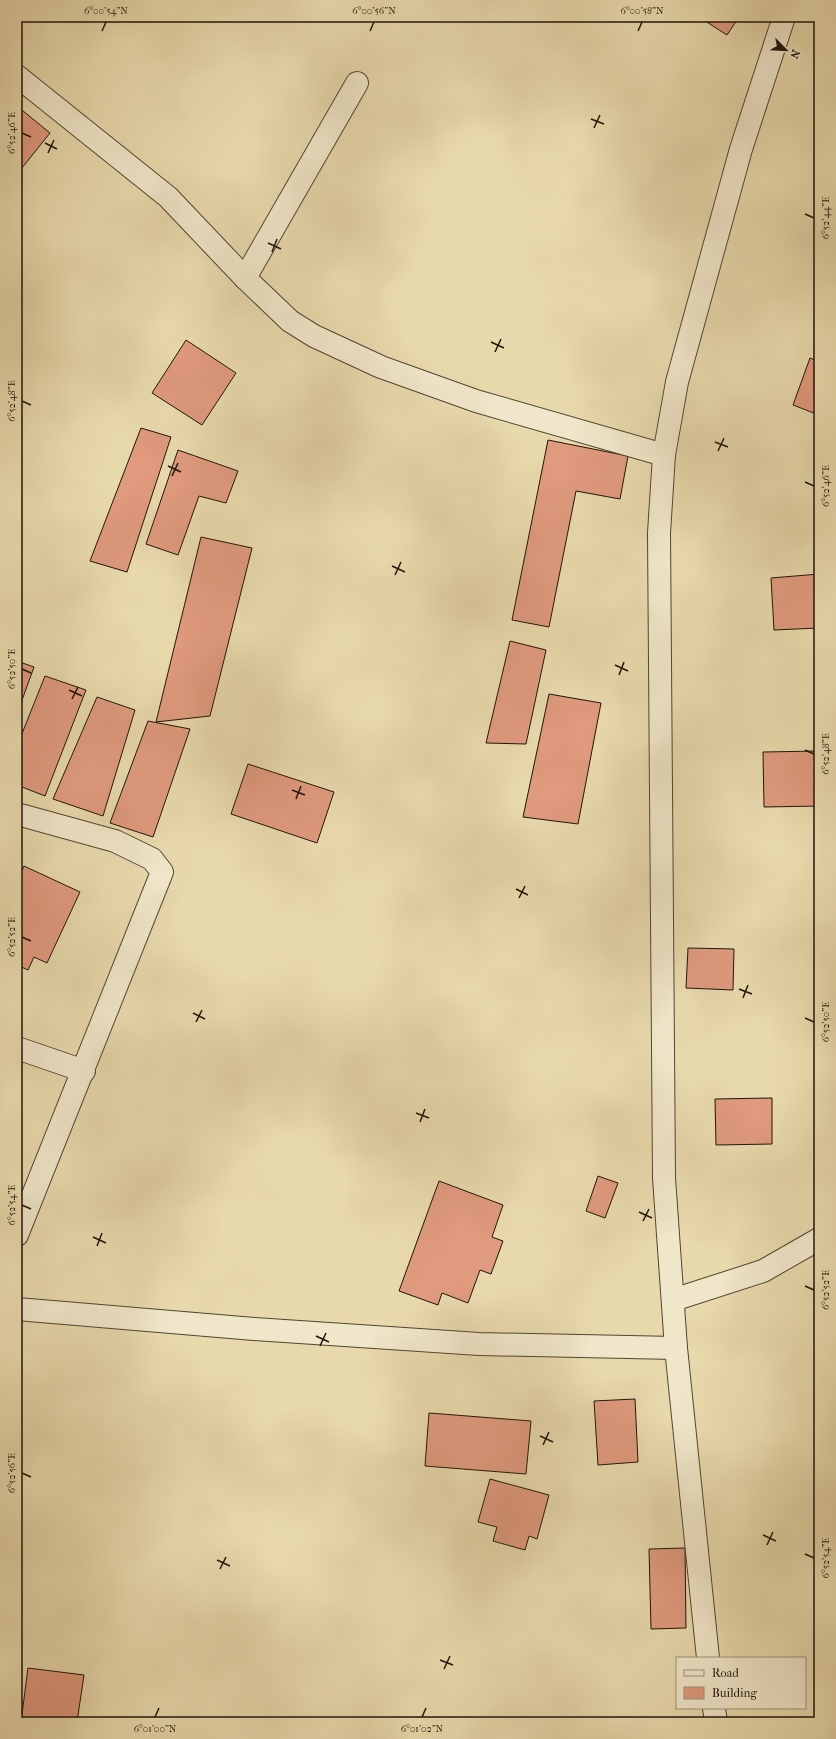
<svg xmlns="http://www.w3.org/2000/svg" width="836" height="1739" font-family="'IM FELL French Canon',serif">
	<rect width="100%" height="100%" fill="#e8d9ac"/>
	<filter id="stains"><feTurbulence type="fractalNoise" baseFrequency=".005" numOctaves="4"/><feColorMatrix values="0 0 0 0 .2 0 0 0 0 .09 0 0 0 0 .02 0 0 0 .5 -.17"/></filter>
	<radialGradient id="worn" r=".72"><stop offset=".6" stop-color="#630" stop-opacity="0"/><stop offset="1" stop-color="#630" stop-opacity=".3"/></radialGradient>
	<g fill="#e09a7e" stroke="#1e150a">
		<path d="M699,17H739L727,35Z"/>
		<path d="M17,106L50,133L17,174Z"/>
		<path d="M186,340L236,373L202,425L152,393Z"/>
		<path d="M810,358L819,362V415L793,405Z"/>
		<path d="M141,428L171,437L127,572L90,561Z"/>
		<path d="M548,440L628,456L620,499L576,491L549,627L512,620Z"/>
		<path d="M178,450L238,471L226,503L199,496L178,555L146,544Z"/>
		<path d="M201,537L252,548L210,716L156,722Z"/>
		<path d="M819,574V628L774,630L771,578Z"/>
		<path d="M510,641L546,650L526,744L486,743Z"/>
		<path d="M17,661L34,667L17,714Z"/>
		<path d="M45,676L86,690L45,796L17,785V746Z"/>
		<path d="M549,694L601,703L578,824L523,817Z"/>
		<path d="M97,697L135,710L103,816L53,799Z"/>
		<path d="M148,721L190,729L153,837L110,823Z"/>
		<path d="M819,751V806L764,807L763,752Z"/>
		<path d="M248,764L334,792L317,843L231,814Z"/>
		<path d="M24,866L80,892L47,963L34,957L28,970L17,965V881Z"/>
		<path d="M688,948L734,949L733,990L686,988Z"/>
		<path d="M772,1098V1144L716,1145L715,1099Z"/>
		<path d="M598,1176L618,1183L605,1218L586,1211Z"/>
		<path d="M439,1181L503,1205L492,1237L503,1241L491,1274L480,1270L468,1303L442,1293L438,1305L399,1291Z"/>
		<path d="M635,1399L638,1462L598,1465L594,1401Z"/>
		<path d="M429,1413L531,1421L526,1474L425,1466Z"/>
		<path d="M490,1479L549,1495L537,1539L529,1536L525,1550L493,1541L497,1527L478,1522Z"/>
		<path d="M685,1548L686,1628L651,1629L649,1549Z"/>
		<path d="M28,1668L84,1675L77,1722H21Z"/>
	</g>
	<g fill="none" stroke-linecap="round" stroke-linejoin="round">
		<defs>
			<g id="street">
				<path d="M17,76L168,197L245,278L290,321L314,336L381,367L476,401L664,455"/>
				<path d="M245,278L357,83"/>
				<path d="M17,814L115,841L152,859L162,872L17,1235"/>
				<path d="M17,1048L84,1071"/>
				<path d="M673,1300L763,1271L819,1239"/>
				<path d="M17,1309L254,1329L479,1344L676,1348"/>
				<path d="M708,1658L676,1348L664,1178L659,533L664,455L677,382L741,149L784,17"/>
				<path d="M714,1708L716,1722"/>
			</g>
		</defs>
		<use href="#street" stroke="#504632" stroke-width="24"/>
		<use href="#street" stroke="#f0e6c9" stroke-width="22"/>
	</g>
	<path fill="none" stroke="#1e150a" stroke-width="1.5" d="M102,31L106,22M370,31L374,22M638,31L642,22M591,119L604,124M594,128L600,115M22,133L31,137M45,143L57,149M48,153L54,140M805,214L814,218M268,243L281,249M272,252L277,239M491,342L504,348M495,352L501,339M22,401L31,405M715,442L728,447M718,451L724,438M168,466L181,472M172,476L178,463M805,482L814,486M392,566L405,572M395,575L401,562M615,665L628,671M22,669L31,673M619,675L624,662M69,690L82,696M72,699L78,687M805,750L814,754M292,790L305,795M296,799L301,786M516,889L528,895M519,898L525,886M22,937L31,941M739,989L752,994M743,998L748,985M193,1013L205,1019M805,1018L814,1022M196,1022L202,1010M416,1113L429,1118M420,1122L425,1109M22,1205L31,1209M639,1212L652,1218M643,1221L649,1209M93,1237L106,1243M97,1246L102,1233M805,1286L814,1290M316,1336L329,1342M320,1346L326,1333M540,1436L553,1442M543,1445L549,1432M22,1473L31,1477M763,1535L776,1541M767,1545L773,1532M805,1554L814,1558M217,1560L230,1566M220,1569L226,1557M440,1660L453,1665M444,1669L450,1656M155,1717L159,1708M422,1717L426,1708"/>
	<rect width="836" height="1739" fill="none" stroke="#e8d9ac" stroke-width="44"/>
	<rect x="676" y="1657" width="130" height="52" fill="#f0e6c9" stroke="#9c927d"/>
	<rect x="684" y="1670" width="20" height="6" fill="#f0e6c9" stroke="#9c927d"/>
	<text x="712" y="1677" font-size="12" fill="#1e150a">Road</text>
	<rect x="684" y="1687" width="20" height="12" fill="#e09a7e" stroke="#9c927d"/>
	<text x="712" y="1697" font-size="12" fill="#1e150a">Building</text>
	<g transform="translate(786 50) rotate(114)" stroke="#f0e6c9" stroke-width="3" paint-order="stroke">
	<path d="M0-3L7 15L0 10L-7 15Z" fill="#1e150a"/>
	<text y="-6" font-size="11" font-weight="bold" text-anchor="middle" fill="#1e150a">N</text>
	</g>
	<rect x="22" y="22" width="792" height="1695" fill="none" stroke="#1e150a" stroke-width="1.5"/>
	<g font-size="10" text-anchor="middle" fill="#1e150a">
		<text x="106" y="14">6°00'54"N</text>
		<text x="374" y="14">6°00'56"N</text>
		<text x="642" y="14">6°00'58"N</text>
		<text transform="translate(11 133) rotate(-90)" y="4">6°52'46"E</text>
		<text transform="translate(825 218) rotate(-90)" y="4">6°52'44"E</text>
		<text transform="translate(11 401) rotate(-90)" y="4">6°52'48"E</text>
		<text transform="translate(825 486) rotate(-90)" y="4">6°52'46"E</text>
		<text transform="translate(11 669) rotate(-90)" y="4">6°52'50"E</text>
		<text transform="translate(825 754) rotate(-90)" y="4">6°52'48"E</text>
		<text transform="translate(11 937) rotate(-90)" y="4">6°52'52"E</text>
		<text transform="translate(825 1022) rotate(-90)" y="4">6°52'50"E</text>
		<text transform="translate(11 1205) rotate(-90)" y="4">6°52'54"E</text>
		<text transform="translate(825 1290) rotate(-90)" y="4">6°52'52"E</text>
		<text transform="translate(11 1473) rotate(-90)" y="4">6°52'56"E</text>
		<text transform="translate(825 1558) rotate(-90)" y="4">6°52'54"E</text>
		<text x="155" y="1732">6°01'00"N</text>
		<text x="422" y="1732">6°01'02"N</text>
	</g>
	<rect width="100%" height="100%" filter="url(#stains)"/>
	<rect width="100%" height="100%" fill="url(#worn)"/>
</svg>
